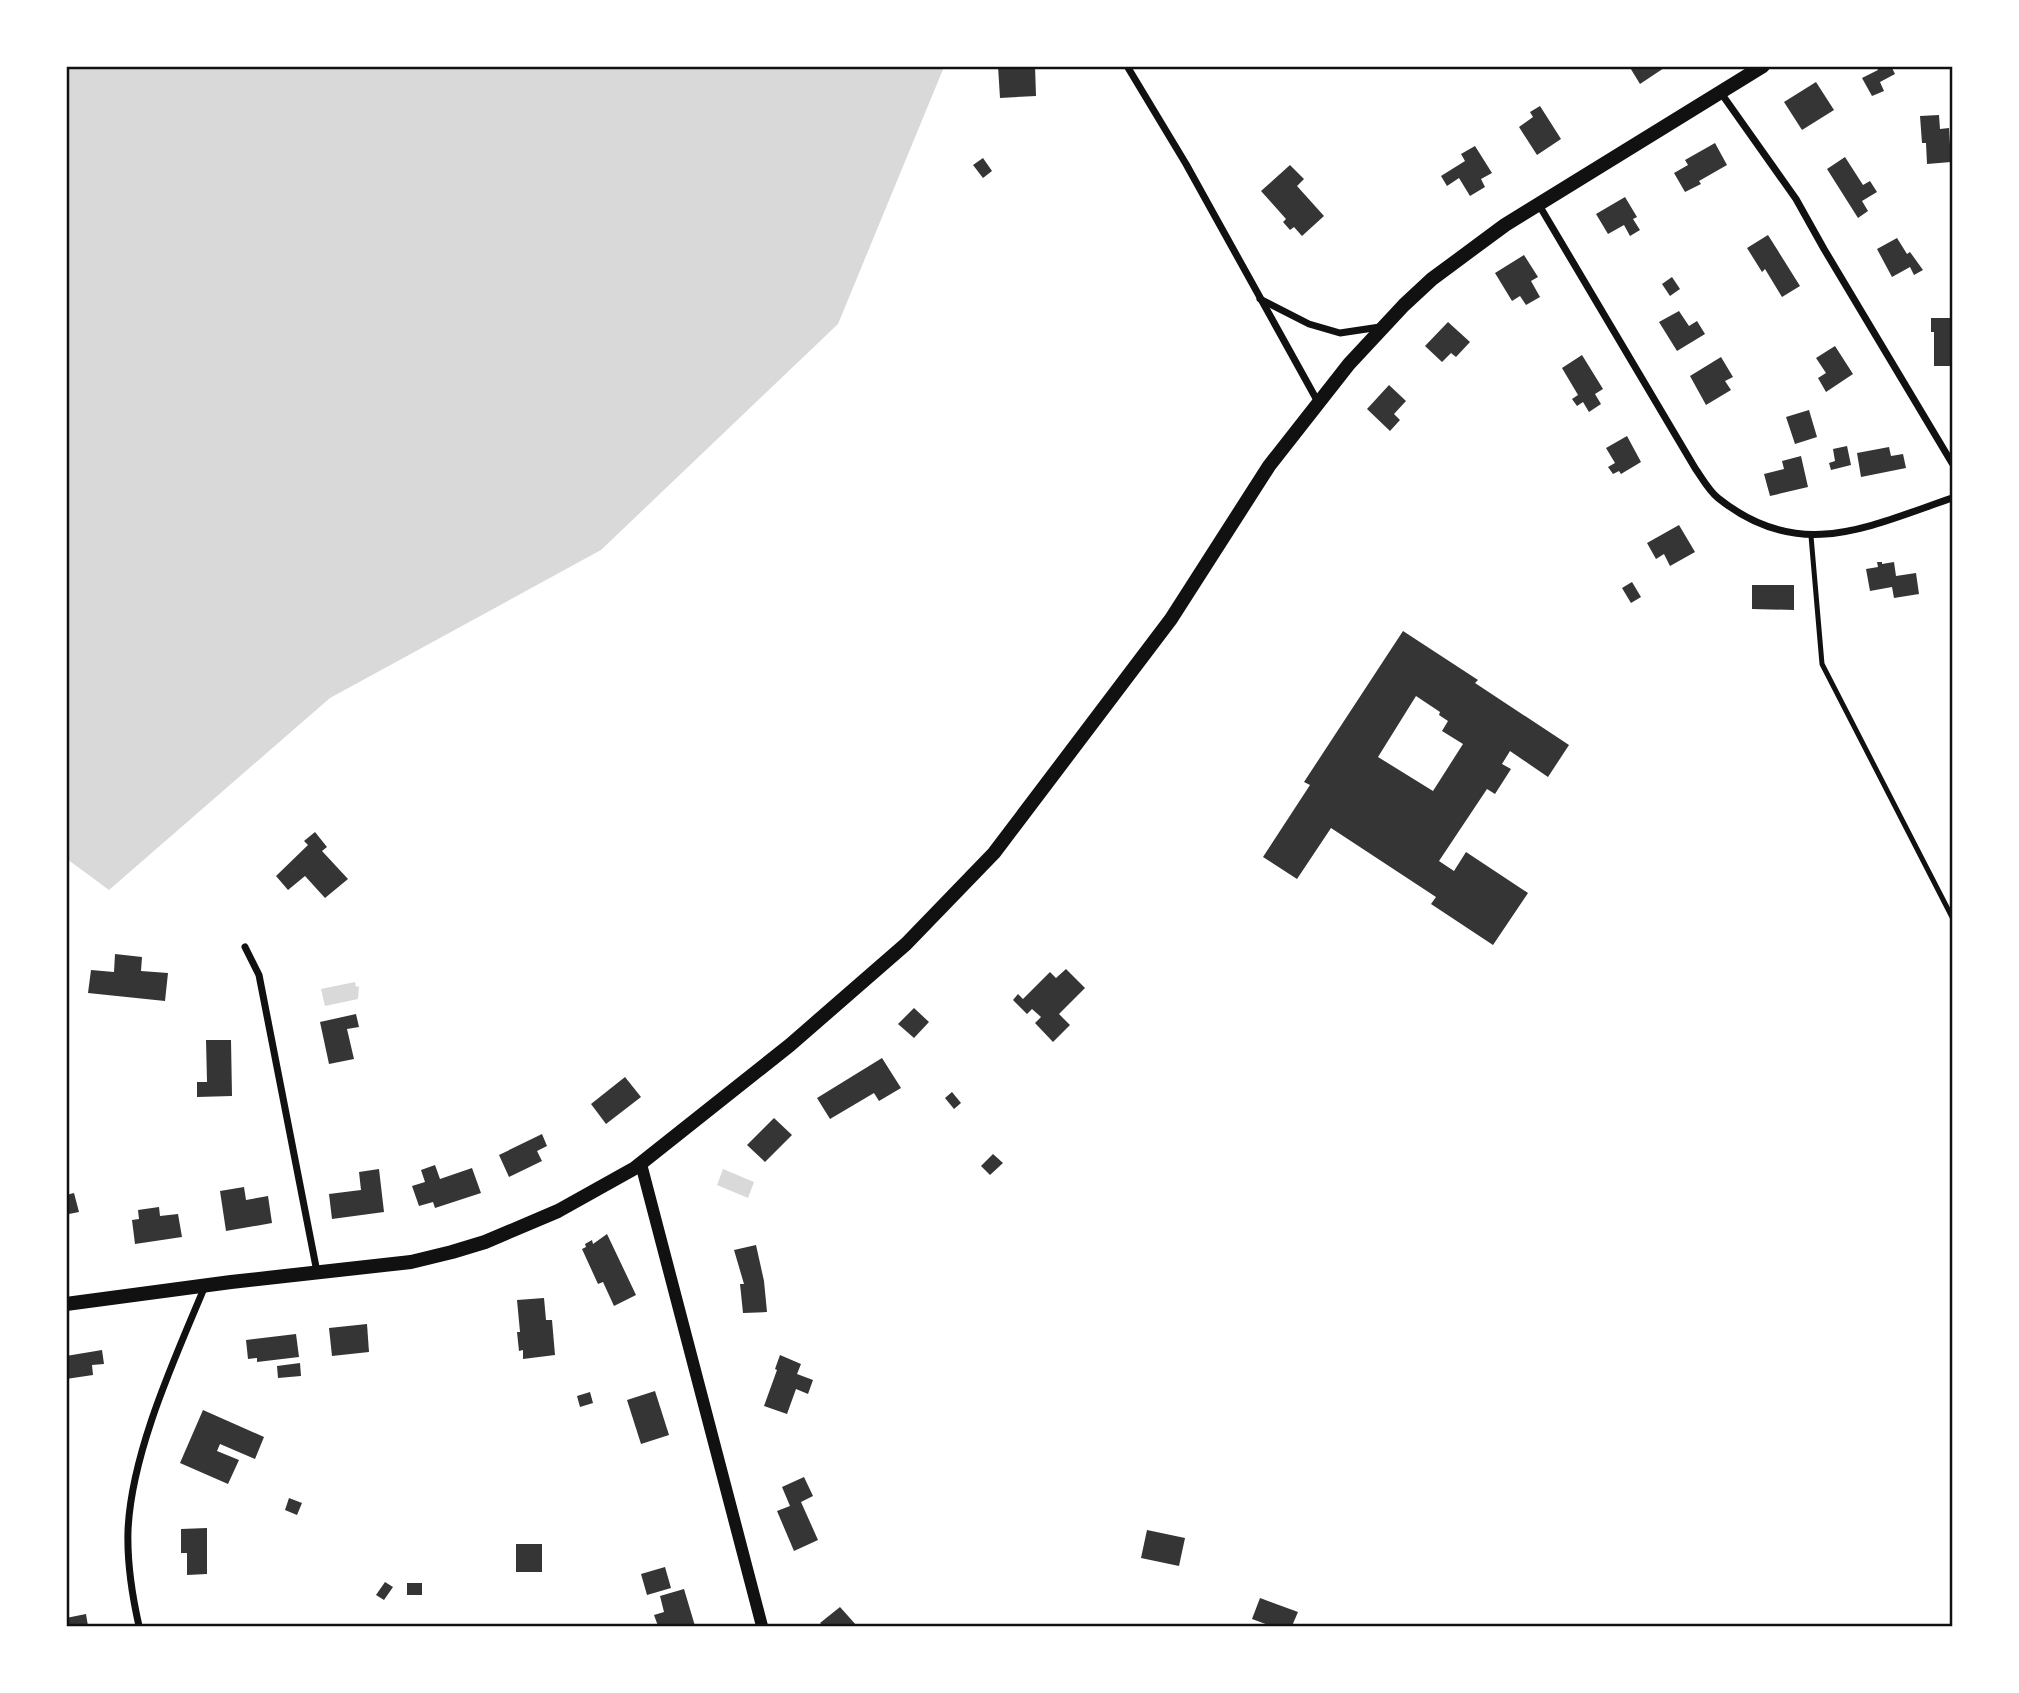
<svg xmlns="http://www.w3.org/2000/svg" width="2019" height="1693" font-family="Ubuntu,sans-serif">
	<rect width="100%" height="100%" fill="#fff"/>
	<g fill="#d9d9d9">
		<path d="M67,66H944V67L838,324L601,550L330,698L109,890L67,859Z"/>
		<path d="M355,982L356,987L359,986L358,999L325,1006L321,989Z"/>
		<path d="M723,1169L754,1182L748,1198L717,1185Z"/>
	</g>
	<g fill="#353535" fill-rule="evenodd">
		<path d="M998,66H1035L1036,96L1000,98Z"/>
		<path d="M1629,66H1667L1640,84Z"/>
		<path d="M1876,66H1891L1895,74L1880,82L1884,91L1872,96L1862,78L1878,70Z"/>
		<path d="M1816,82L1834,110L1802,130L1784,102Z"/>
		<path d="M1540,106L1561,139L1537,155L1519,127L1533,117L1530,112Z"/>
		<path d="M1939,115L1940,129L1949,128L1951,162L1927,164L1926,143H1922L1920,116Z"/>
		<path d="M1715,143L1727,165L1699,181L1701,184L1685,192L1674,173L1688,165L1685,160Z"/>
		<path d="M1475,146L1492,173L1481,179L1485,187L1470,196L1459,178L1447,186L1441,176L1465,161L1461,154Z"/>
		<path d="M1845,157L1863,185L1870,181L1877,192L1862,201L1868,211L1858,218L1827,169Z"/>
		<path d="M983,158L992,171L983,178L973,165Z"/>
		<path d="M1290,165L1304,179L1297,186L1324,216L1302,236L1294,227L1290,230L1283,222L1286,219L1261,191Z"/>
		<path d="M1625,197L1637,217L1633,219L1640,230L1630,236L1624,225L1608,234L1596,214Z"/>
		<path d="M1768,235L1800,286L1782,297L1765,269L1762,272L1747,248Z"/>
		<path d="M1897,238L1907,254L1910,252L1923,270L1914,275L1910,267L1892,277L1877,249Z"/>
		<path d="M1524,255L1538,277L1531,281L1540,297L1526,305L1520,296L1512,301L1495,273Z"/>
		<path d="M1672,277L1680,289L1670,296L1662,284Z"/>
		<path d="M1679,311L1689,326L1697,321L1705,334L1677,351L1659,322Z"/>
		<path d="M1931,318H1952V366H1934V332H1931Z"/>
		<path d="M1448,322L1470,342L1456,357L1451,353L1442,362L1425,346Z"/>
		<path d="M1835,346L1853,374L1826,392L1818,378L1826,373L1816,358Z"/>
		<path d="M1582,355L1603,389L1595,394L1601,404L1589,412L1583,402L1577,406L1572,399L1578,395L1562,368Z"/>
		<path d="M1721,357L1733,377L1725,381L1731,390L1706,405L1690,376Z"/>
		<path d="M1389,385L1406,401L1394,414L1400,420L1390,431L1367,409Z"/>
		<path d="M1809,410L1817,437L1795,444L1786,417Z"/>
		<path d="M1627,436L1641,462L1621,474L1619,471L1613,474L1608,467L1615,463L1606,448Z"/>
		<path d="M1847,446L1851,465L1831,470L1829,463L1835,461L1833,449Z"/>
		<path d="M1889,447L1891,456L1903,454L1906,468L1861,477L1857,453Z"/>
		<path d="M1801,456L1808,487L1770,496L1764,474L1784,469L1782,461Z"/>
		<path d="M1679,525L1695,552L1670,566L1664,554L1656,559L1647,543Z"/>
		<path d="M1877,562H1882V564L1894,562L1896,576L1916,573L1919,594L1894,598L1892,587L1870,591L1866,569L1878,567Z"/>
		<path d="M1632,582L1641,597L1631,603L1622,588Z"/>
		<path d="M1752,585H1794V610L1752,609Z"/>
		<path d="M1403,631L1478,680L1475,683L1569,745L1548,777L1510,751L1502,764L1511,769L1495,794L1487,789L1439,861L1454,871L1466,852L1528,893L1493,945L1431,904L1436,897L1331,828L1297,879L1263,857L1310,785L1304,782ZM1416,696L1440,712L1439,715L1448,721L1442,731L1463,744L1433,791L1378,757Z"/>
		<path d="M315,832L327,847L322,851L348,879L325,898L305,876L288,890L276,876L308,845L304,841Z"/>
		<path d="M115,954L142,957L141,971L168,973L165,1001L88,993L91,970L114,972Z"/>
		<path d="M1066,969L1085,988L1059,1014L1070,1025L1053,1042L1035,1023L1041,1017L1032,1009L1027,1014L1013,1000L1018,994L1023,999L1050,972L1056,978Z"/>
		<path d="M914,1008L929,1022L914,1038L898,1024Z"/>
		<path d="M356,1014L359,1027L347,1029L354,1059L329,1064L320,1022Z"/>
		<path d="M206,1040H231L232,1096L197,1097V1082H207Z"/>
		<path d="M882,1058L901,1088L879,1101L874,1093L830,1119L817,1098Z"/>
		<path d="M625,1077L641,1097L606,1124L591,1104Z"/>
		<path d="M952,1092L961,1103L954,1109L945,1098Z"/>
		<path d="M774,1118L792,1135L765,1162L747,1145Z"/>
		<path d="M542,1134L547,1146L537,1151L542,1161L509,1177L499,1155Z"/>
		<path d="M993,1154L1003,1163L990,1175L981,1166Z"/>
		<path d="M435,1165L440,1179L472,1168L481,1193L435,1208L433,1202L419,1206L412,1186L425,1182L421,1170Z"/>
		<path d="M379,1169L384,1212L332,1219L329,1194L361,1190L359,1172Z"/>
		<path d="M244,1187L246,1200L268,1196L272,1223L226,1231L220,1191Z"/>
		<path d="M74,1193L79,1212L69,1214L66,1195Z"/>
		<path d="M159,1207L160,1216L178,1214L182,1237L135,1244L132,1220L139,1219L138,1210Z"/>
		<path d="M607,1234L636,1295L614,1306L603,1282L598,1284L582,1249L586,1247L585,1244L592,1240L593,1244Z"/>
		<path d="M756,1245L764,1281L767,1312L743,1313L740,1284H744L734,1250Z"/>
		<path d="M544,1298L546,1320H552L555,1355L523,1359V1350L519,1351L517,1332H520L517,1300Z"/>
		<path d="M367,1324L369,1352L332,1356L329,1328Z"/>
		<path d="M296,1334L299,1357L257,1362V1358L248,1359L246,1340Z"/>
		<path d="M102,1350L104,1364L92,1365L93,1375L66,1379V1356Z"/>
		<path d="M780,1355L801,1364L797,1374L813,1380L808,1394L796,1389L787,1414L764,1406L777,1370L775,1369Z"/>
		<path d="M300,1363L301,1376L278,1378L277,1366Z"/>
		<path d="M655,1391L669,1435L641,1444L627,1400Z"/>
		<path d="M590,1392L593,1403L580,1407L577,1396Z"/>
		<path d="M203,1410L264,1437L255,1459L220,1444L217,1451L239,1460L228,1484L180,1463Z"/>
		<path d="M804,1477L813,1496L801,1502L818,1540L794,1551L777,1511L790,1506L782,1487Z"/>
		<path d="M289,1498L302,1503L297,1515L285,1510Z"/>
		<path d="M207,1528V1574L187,1575V1553H181V1529Z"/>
		<path d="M1147,1530L1185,1538L1179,1566L1141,1558Z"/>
		<rect x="516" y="1544" width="26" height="28"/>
		<path d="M665,1567L671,1588L647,1595L641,1574Z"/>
		<path d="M385,1582L393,1587L384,1600L376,1595Z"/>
		<rect x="407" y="1583" width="15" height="12"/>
		<path d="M684,1589L695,1626H658L654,1615L664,1612L660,1596Z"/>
		<path d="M1260,1598L1298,1612L1292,1626H1271L1252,1619Z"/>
		<path d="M840,1607L857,1626H823L820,1623Z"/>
		<path d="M86,1614L88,1626H66V1618Z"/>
	</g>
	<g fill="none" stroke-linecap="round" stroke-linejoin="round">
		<path stroke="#111" stroke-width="5" d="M1811,536L1822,664L1952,917"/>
		<g stroke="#111" stroke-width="7">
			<path d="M1127,66L1186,164L1318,402"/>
			<path d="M1721,93L1796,199L1824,249L1952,463"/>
			<path d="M1539,205L1695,468C1702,478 1709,491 1718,498C1799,563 1867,527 1952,498"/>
			<path d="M1260,299L1309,324L1340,333L1380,327"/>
			<path d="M245,947L259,975L317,1272"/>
			<path d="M139,1626C132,1595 127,1563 128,1531C131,1453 175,1358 205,1286"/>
		</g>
		<path stroke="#111" stroke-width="12" d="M641,1164L762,1626"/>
		<path stroke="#111" stroke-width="14" d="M66,1304L231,1282L411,1262L452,1252L485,1242L558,1211L635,1168L790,1045L906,944L994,853L1171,619L1269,466L1349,364L1404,305L1432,279L1505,225L1763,66"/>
	</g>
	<rect width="2019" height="1693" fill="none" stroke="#ffffff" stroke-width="136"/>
	<rect x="68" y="68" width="1883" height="1557" fill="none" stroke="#111" stroke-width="2.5"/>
</svg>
